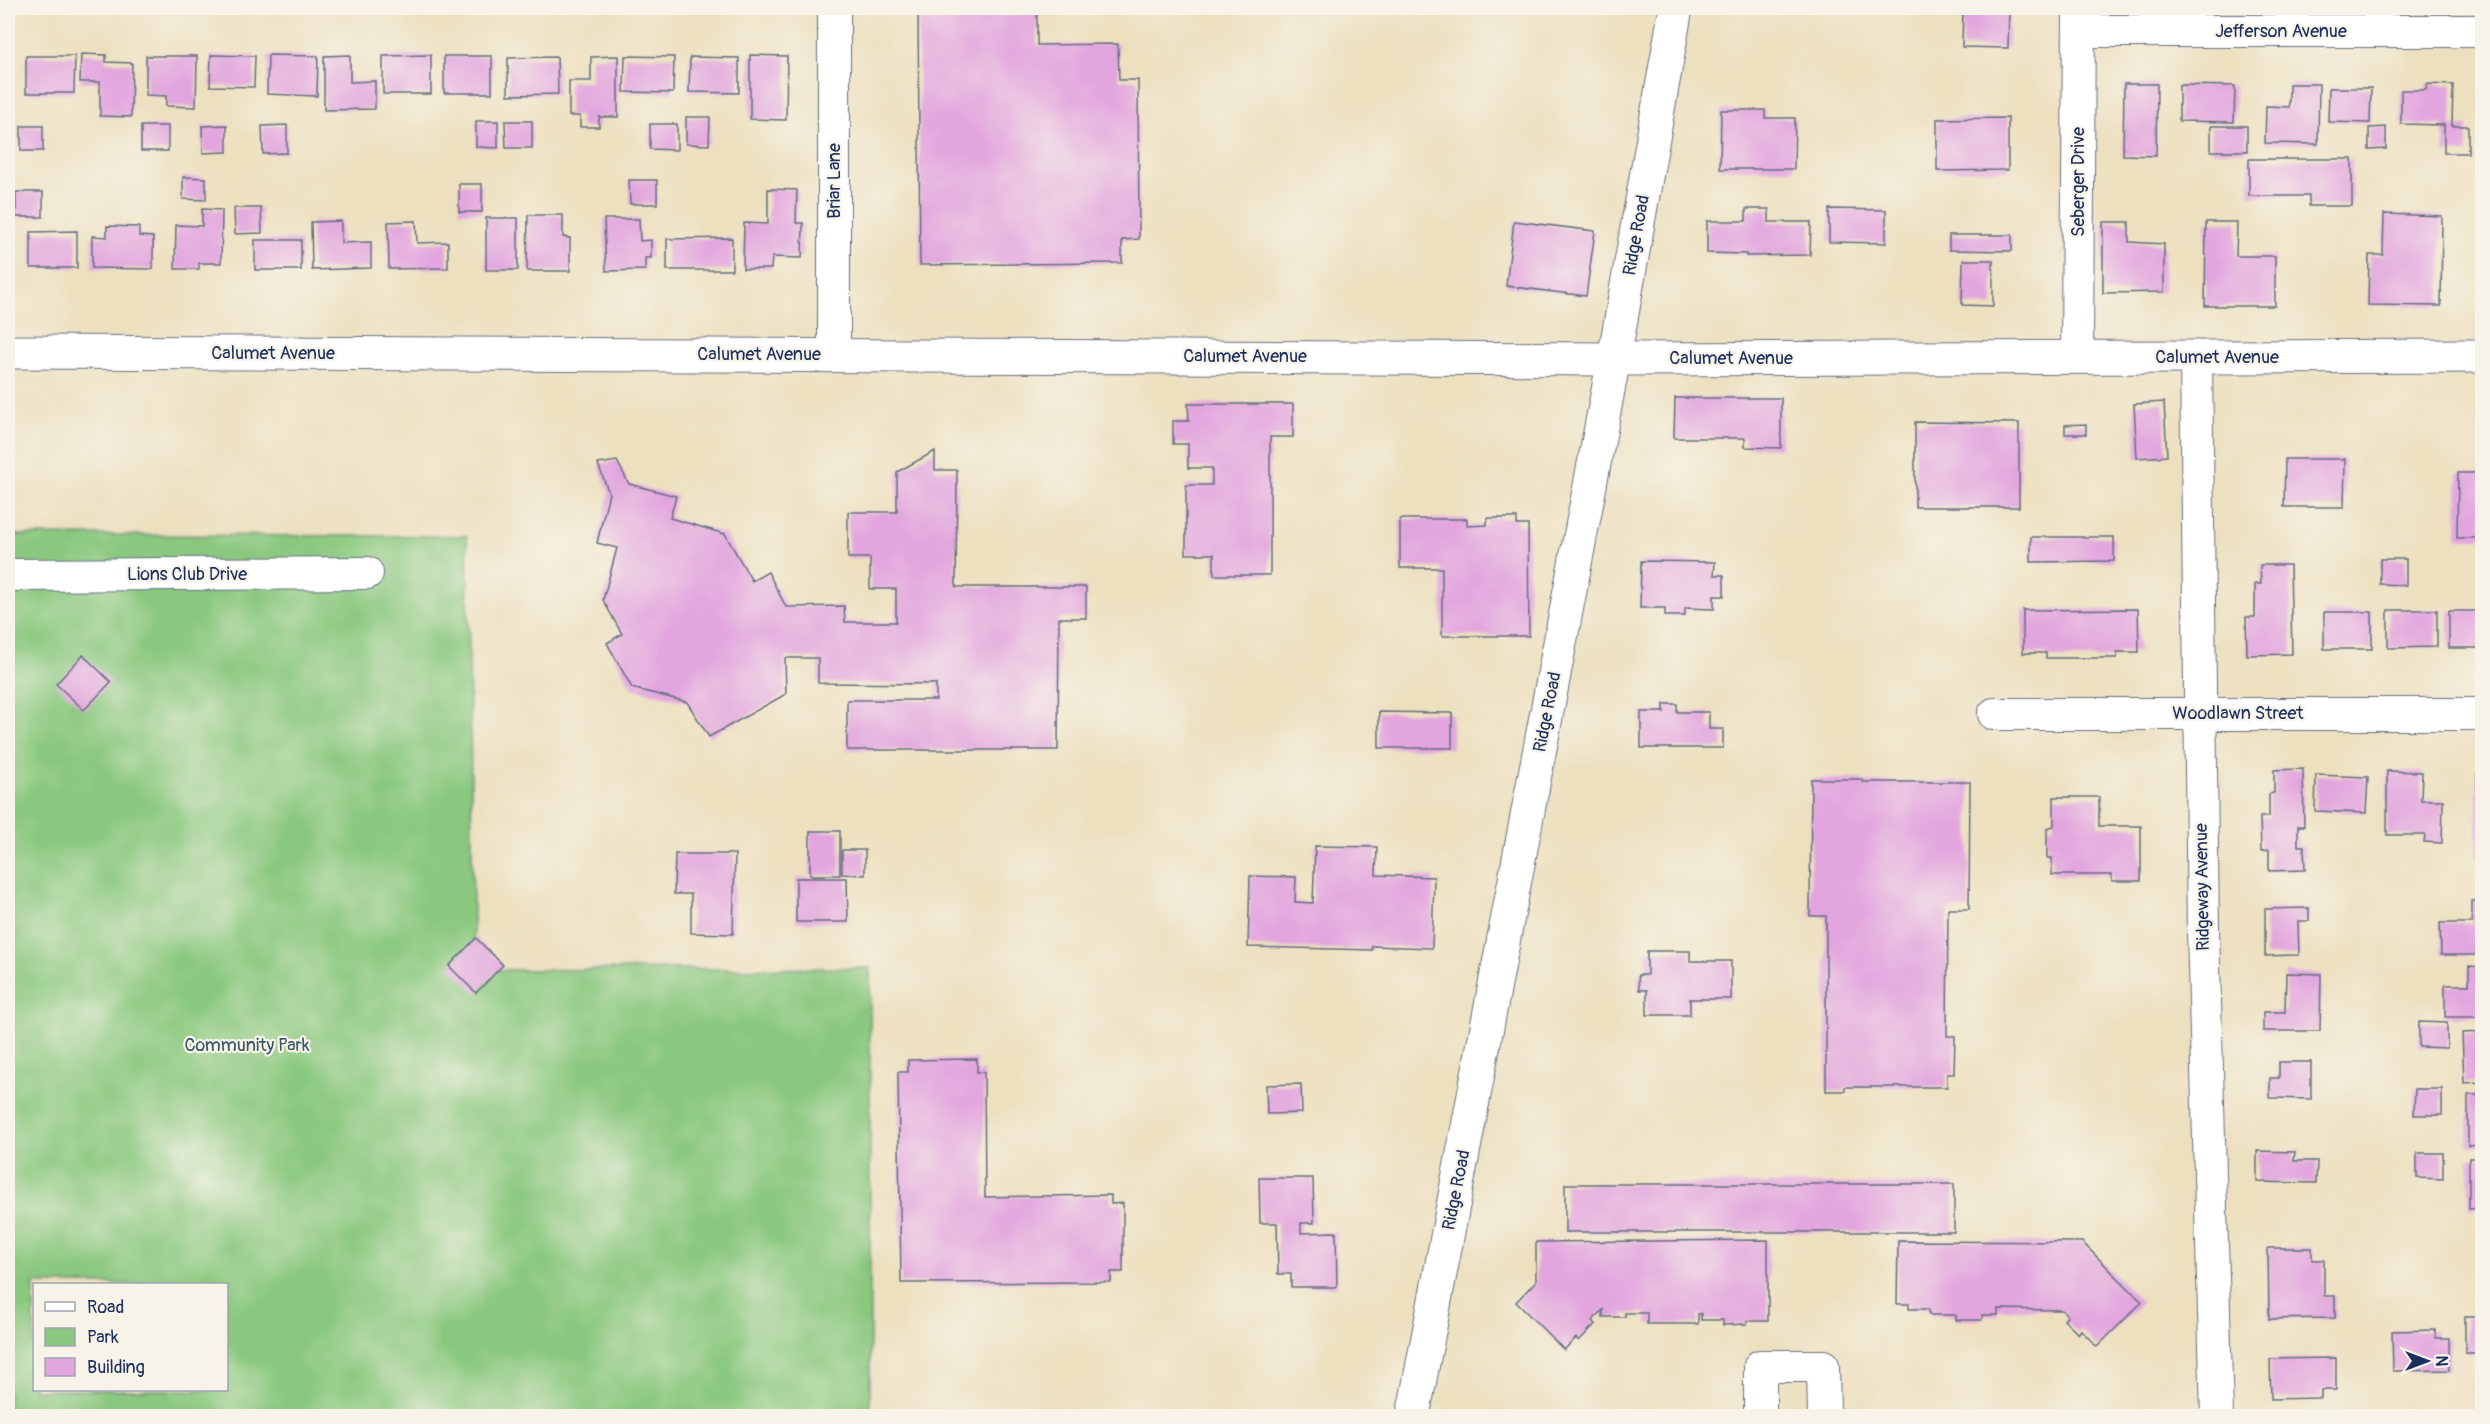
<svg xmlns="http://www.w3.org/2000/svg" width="2490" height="1424" font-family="Pangolin,sans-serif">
	<rect width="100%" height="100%" fill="#f7f3e8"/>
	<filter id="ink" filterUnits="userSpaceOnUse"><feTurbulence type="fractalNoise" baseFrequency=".0167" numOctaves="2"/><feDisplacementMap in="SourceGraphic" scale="12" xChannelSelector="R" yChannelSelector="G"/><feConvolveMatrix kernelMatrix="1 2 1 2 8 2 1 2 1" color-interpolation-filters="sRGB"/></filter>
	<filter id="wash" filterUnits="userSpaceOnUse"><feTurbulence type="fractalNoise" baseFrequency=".008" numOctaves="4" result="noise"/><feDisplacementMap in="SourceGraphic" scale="24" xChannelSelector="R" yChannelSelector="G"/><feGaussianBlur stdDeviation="1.35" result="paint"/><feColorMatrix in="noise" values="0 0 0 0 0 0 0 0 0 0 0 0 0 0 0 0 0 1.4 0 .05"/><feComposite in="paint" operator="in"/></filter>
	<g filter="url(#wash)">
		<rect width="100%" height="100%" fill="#ede0bf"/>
		<path fill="#89c87e" stroke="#527c6e" stroke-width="1.5" fill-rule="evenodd" d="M8,535L467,536L474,970L870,968V1416H8ZM34,1284H226V1390H34Z"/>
		<g id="blocks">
			<g fill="#e2a5de">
				<path d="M1963,8H2009L2008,48L1962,47Z"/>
				<path d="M1037,9V45L1118,44L1119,80H1138L1139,239L1122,240V263L920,265L918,10Z"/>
				<path d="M81,54L106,55V62L132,63L131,117L100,116V82H80Z"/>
				<path d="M8,55H10L11,96H8Z"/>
				<path d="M211,55L255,56L254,87L210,86Z"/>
				<path d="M268,55L318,56L317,96L267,94Z"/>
				<path d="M350,55V82L375,81V109L324,110V56Z"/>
				<path d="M431,55V94H383V56Z"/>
				<path d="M750,55L787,56L786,120L750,119Z"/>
				<path d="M26,56H75L74,93H26Z"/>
				<path d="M146,56H197L196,107L166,106V96L146,95Z"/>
				<rect x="444" y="56" width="48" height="37"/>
				<path d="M618,56V117H599V127H580V116H569V81H591V57Z"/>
				<path d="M625,56L674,57L673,93L624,92Z"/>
				<path d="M557,57L558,94L508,95V58Z"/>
				<path d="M690,57L739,58V93L689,92Z"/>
				<path d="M2124,84H2157L2156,156L2123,155Z"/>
				<path d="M2289,84H2319L2318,144L2265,143L2266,106L2289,107Z"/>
				<path d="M2427,84L2453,85L2452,126H2468V153H2444V125L2401,124V90H2426Z"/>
				<path d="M2179,85L2235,86L2234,122L2179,121Z"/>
				<path d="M2329,88H2371L2370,123L2328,122Z"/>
				<rect x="2480" y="91" width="2" height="49"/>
				<path d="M1721,110H1765V118H1795L1794,169H1720Z"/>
				<path d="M686,117H710L709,145L686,144Z"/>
				<path d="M2008,118V170L1937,171V119Z"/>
				<path d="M476,121H498V148L476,147Z"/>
				<path d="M505,121H532V148H506Z"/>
				<path d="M650,124H677V150L650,149Z"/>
				<path d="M227,125V152L203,153L202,126Z"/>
				<path d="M287,125V153L263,154L262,126Z"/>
				<rect x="21" y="126" width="22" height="25"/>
				<rect x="141" y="126" width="27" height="25"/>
				<rect x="2211" y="126" width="36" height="25"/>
				<path d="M2386,127V149L2369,150V128Z"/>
				<path d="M2249,159H2352V206H2309V196H2249Z"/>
				<path d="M183,177L206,178V200L183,199Z"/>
				<path d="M629,180H657V204H630Z"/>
				<rect x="459" y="184" width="23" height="28"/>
				<path d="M768,189L797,190L796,223H803L802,258L772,257L771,269H743L744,223L768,224Z"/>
				<rect x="16" y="192" width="27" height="25"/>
				<path d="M234,208H261L262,233L235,234Z"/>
				<path d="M202,209L222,210L221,263H199V269H175L176,225L202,226Z"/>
				<path d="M1746,209H1769V222H1811L1810,255L1746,256V254L1707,253V221H1746Z"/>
				<path d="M1829,209L1886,210V243L1829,242Z"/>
				<path d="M2384,214L2442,216L2441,306L2368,305L2369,255H2383Z"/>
				<path d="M528,215H563V237L570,238V271H527Z"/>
				<rect x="486" y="218" width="32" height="52"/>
				<path d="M604,219H639L640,241L651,240V258H645V270L606,271Z"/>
				<path d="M341,221V243L371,242V268L312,270L311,222Z"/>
				<path d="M416,221L417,243L448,242V268L389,269L388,222Z"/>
				<path d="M1514,221L1595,231L1586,296L1506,286Z"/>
				<path d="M2103,222H2129V242L2164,244V292L2103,293Z"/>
				<path d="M2206,222H2237L2236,256H2275V306H2205Z"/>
				<path d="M107,226L139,227V236L153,237V269L92,268V236L107,237Z"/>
				<path d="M77,231V268H31V232Z"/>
				<path d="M1949,235H2012V251L1949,250Z"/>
				<path d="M732,238V270H667V239Z"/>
				<rect x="255" y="240" width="46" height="30"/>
				<path d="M1963,260H1993V306L1962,305Z"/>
				<path d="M1675,398H1781V448L1745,447V438H1674Z"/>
				<path d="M2164,402L2167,456L2137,458L2134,404Z"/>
				<path d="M1188,404H1293V437H1270V575H1214V554H1186V485H1212V468H1188V444H1173V421H1189Z"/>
				<path d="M1915,422L2019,423V507H1915Z"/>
				<path d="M2086,424V434H2065V425Z"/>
				<path d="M935,451V470H957L956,587H1086V618H1059L1058,750H847V700H936V684L818,683V658H785L786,694L709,737L687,702L632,688L607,643L622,634L603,600L617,548L597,543L609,493L598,464L617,461L629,484L676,496L670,518L725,534L752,581L768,572L786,607L844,606L845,622H896V589H870V558H848V512H897V472Z"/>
				<path d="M2285,459H2345L2344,507H2284Z"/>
				<path d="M2458,473H2482V538H2457Z"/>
				<path d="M1487,518H1517V525H1528L1529,636H1442V568H1400V519H1467V526L1487,525Z"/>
				<path d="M2031,537H2114V561L2031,562Z"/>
				<path d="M2380,559H2406V585L2380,584Z"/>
				<path d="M1641,561L1715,562L1714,575H1724V596H1714V609L1685,608V616H1665V608H1640Z"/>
				<path d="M2260,565H2290L2292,654L2247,655L2246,617H2255V584H2261Z"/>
				<path d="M2138,609L2139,652H2117V658H2046V653H2023V610Z"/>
				<path d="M2388,610H2437V647L2388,648Z"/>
				<rect x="2449" y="611" width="33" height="37"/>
				<rect x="2324" y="612" width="48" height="37"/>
				<path d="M83,655L111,682L84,710L56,684Z"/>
				<path d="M1664,704H1677V712H1709V729H1723V748H1641V712H1664Z"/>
				<path d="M1379,712L1452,713V748H1379Z"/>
				<path d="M2303,769L2304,826H2298V846H2304L2305,870L2269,871V850L2261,851L2260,817H2269V794L2274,793V770Z"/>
				<path d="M2387,771L2422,772L2421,800H2443L2442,843L2424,842L2425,835H2387Z"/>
				<path d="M2477,772H2482V856H2478Z"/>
				<path d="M2316,775L2368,777L2366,813L2315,811Z"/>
				<path d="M1811,779H1863V782H1970L1969,909H1948L1947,1036H1955L1954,1074H1947V1087H1845V1091H1826V916H1810Z"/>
				<path d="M2054,797H2099V826H2141V881H2112V875H2052V858H2047V828L2054,826Z"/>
				<rect x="810" y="831" width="30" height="44"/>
				<path d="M1315,846L1377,847L1376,875L1434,877L1432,948L1372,946V950L1248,947L1250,876L1296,877L1295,902L1313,903Z"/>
				<path d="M842,850H865V875L842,874Z"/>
				<path d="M675,854H735L733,934L691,933V894H674Z"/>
				<path d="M796,878H847L848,922H796Z"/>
				<path d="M2472,901H2482V955H2441L2440,923H2472Z"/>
				<path d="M2309,908V921H2298L2299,955L2265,956V909Z"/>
				<path d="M476,938L503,965L476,993L449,966Z"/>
				<path d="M1647,951H1690V961H1731V999H1690V1015H1647V990H1639L1638,975H1647Z"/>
				<path d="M2469,966L2482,967V1017H2445V985H2469Z"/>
				<path d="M2286,973L2321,974L2320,1031H2263V1012H2285Z"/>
				<path d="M2419,1022L2447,1023V1048L2419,1047Z"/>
				<path d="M2482,1032V1082L2464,1083L2462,1033Z"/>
				<path d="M977,1059V1072H984L985,1197L1111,1195V1204L1123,1203V1272H1111V1282L901,1283L898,1072H908V1060Z"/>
				<path d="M2279,1062H2311V1099L2270,1098V1078H2279Z"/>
				<path d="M1301,1084L1302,1113L1267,1114L1266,1085Z"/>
				<path d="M2415,1089H2442V1115H2414Z"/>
				<path d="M2468,1095H2482V1145L2468,1146Z"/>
				<path d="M2257,1151L2295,1152L2294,1161H2317L2316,1183L2257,1182Z"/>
				<path d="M2417,1153H2443V1179L2417,1178Z"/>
				<path d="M2469,1158H2482V1208L2469,1209Z"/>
				<path d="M1259,1178H1313L1314,1223H1301V1233L1336,1232L1337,1287H1291V1274H1278L1277,1223H1260Z"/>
				<rect x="1565" y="1184" width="389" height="48"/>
				<path d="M1768,1240V1321H1747V1324L1723,1325V1320H1701V1314H1698V1324H1647V1313H1625V1317H1603V1310L1592,1321L1595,1324L1579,1341L1576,1338L1564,1350L1516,1302L1536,1281V1242Z"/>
				<path d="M1898,1241L2082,1242L2142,1302L2097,1347L2081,1330L2078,1334L2064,1320L2068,1316L2062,1310L1998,1309V1315H1982V1320H1956V1315H1929V1309H1909V1304H1897Z"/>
				<path d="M2268,1248H2312V1260H2324V1296H2335V1318L2269,1319Z"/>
				<rect x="2465" y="1316" width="17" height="37"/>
				<path d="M2436,1330V1338H2449V1370L2393,1371L2392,1331Z"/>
				<path d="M2336,1358V1390H2321V1398L2271,1399L2270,1359Z"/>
			</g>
		</g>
	</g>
	<g filter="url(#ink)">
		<use href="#blocks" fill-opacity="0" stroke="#646d80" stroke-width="1.5"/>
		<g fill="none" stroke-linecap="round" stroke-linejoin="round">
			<defs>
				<g id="minor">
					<path d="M834,8V355"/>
					<path d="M2079,31H2482"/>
					<path d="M2077,357L2079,8"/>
					<path d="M2196,357L2203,931L2217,1416"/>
					<path d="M8,575L367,573"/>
					<path d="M1994,714H2482"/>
					<path d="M1760,1416V1366H1823L1824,1416"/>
				</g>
				<g id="major">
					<path d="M8,352L1614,359L2482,356"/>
					<path d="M1413,1416L1614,359L1676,8"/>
				</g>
			</defs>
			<use href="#minor" stroke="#646d80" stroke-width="34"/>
			<use href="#major" stroke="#646d80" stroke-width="35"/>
			<use href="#minor" stroke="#fff" stroke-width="32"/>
			<use href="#major" stroke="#fff" stroke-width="33"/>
		</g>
	</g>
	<g text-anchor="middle" stroke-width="4.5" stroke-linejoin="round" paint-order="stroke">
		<g font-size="18" fill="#1b2f5e" stroke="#f7f3e8">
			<text x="2281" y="37">Jefferson Avenue</text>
			<text transform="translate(834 181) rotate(-90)" y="6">Briar Lane</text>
			<text transform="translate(2078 182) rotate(-90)" y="6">Seberger Drive</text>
			<text transform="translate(1636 235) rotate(-80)" y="6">Ridge Road</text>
			<text x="273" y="359">Calumet Avenue</text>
			<text x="759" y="360">Calumet Avenue</text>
			<text x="1245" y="362">Calumet Avenue</text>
			<text x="2217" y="363">Calumet Avenue</text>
			<text x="1731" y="364">Calumet Avenue</text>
			<text x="187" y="580">Lions Club Drive</text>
			<text transform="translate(1547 712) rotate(-79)" y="6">Ridge Road</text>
			<text x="2238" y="719">Woodlawn Street</text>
			<text transform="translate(2202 887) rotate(-91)" y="6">Ridgeway Avenue</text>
			<text transform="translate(1456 1190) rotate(-79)" y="6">Ridge Road</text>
		</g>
		<g font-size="18" fill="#365566" stroke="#f7f3e8">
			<text x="247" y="1051">Community Park</text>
		</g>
	</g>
	<rect width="2490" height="1424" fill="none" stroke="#f7f3e8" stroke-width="30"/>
	<rect x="33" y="1283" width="195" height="108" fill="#f7f3e8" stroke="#9fa5b1" stroke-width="1.5"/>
	<rect x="45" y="1302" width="30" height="9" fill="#ffffff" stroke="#9fa5b1" stroke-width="1.5"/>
	<text x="87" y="1313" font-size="18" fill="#1b2f5e">Road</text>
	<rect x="45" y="1328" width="30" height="18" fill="#89c87e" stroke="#9fa5b1" stroke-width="1.5"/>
	<text x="87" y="1343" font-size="18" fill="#1b2f5e">Park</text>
	<rect x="45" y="1358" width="30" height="18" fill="#e2a5de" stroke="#9fa5b1" stroke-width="1.5"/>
	<text x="87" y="1373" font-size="18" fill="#1b2f5e">Building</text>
	<g transform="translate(2427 1361) rotate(90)" stroke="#f7f3e8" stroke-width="4.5" paint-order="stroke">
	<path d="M0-4.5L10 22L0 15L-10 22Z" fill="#1b2f5e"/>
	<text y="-9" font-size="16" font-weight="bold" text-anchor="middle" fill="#1b2f5e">N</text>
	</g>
</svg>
